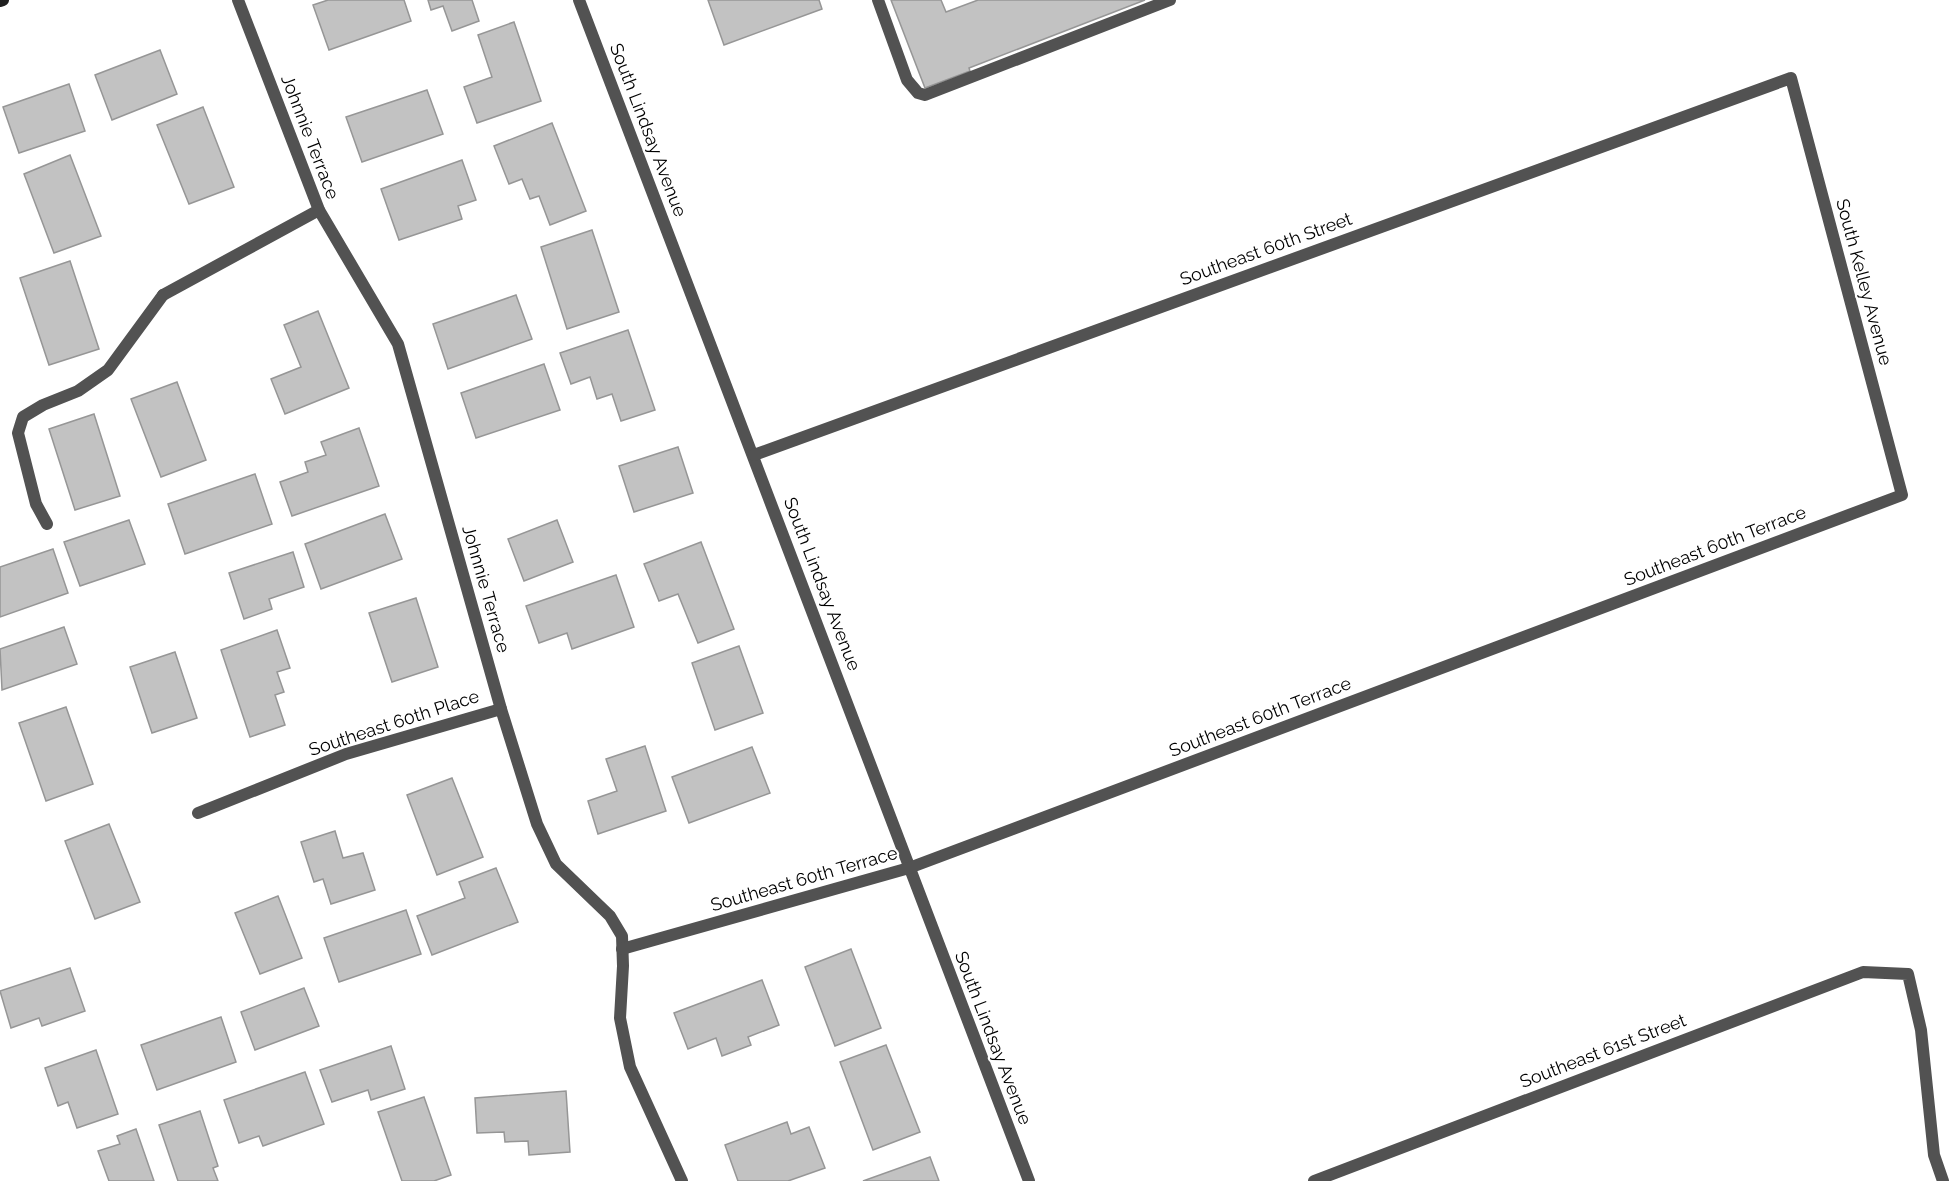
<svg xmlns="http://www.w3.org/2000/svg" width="1953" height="1181" font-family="Raleway,sans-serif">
	<rect width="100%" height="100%" fill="#fff"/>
	<g fill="#c2c2c2" stroke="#969696" stroke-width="1.5">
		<path d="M328,0H404L411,21L329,50L313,5Z"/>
		<path d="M428,0H472L479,21L452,31L443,6L431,10Z"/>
		<path d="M708,0H819L822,9L724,45Z"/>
		<path d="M891,0H941L946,12L978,0H1145L969,68L970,71L925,88Z"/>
		<path d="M514,22L541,101L477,123L464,87L492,77L478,35Z"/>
		<path d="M160,50L177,94L112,120L95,75Z"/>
		<path d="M69,84L85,131L19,153L3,107Z"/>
		<path d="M427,90L443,134L362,162L346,117Z"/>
		<path d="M203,107L234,187L189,204L157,125Z"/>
		<path d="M552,123L586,211L550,225L539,196L530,199L522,179L509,184L494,146Z"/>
		<path d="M70,155L101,236L54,253L24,174Z"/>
		<path d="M462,160L476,200L458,206L462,219L399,240L381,189Z"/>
		<path d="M592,230L619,312L567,329L541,247Z"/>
		<path d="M70,261L99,349L49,365L20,278Z"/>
		<path d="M516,295L532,339L448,369L433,324Z"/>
		<path d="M318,311L349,388L285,414L271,379L301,367L284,325Z"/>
		<path d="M628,330L655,410L621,421L612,394L597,399L590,377L571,384L560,353Z"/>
		<path d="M544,364L560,410L476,438L461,393Z"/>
		<path d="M177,382L206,460L161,477L131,399Z"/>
		<path d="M94,414L120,496L75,510L49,429Z"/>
		<path d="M359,428L379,486L292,516L280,482L308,472L305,462L326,455L321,442Z"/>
		<path d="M678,447L693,493L634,512L619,466Z"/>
		<path d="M255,474L272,524L185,554L168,504Z"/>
		<path d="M385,514L402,559L321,589L305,544Z"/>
		<path d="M129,520L145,564L80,586L64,542Z"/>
		<path d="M557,520L573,562L524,581L508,539Z"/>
		<path d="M701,542L734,629L698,643L678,594L659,601L644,564Z"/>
		<path d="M53,549L68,593L0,617V567Z"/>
		<path d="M293,552L304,587L269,599L272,609L244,619L229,573Z"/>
		<path d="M616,575L634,627L572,649L567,633L539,643L526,606Z"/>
		<path d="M416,598L438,667L392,682L369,613Z"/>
		<path d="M64,627L77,664L2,690L0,649Z"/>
		<path d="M277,630L290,668L277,672L284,692L275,695L285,725L250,737L221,650Z"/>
		<path d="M739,646L763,713L715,730L692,663Z"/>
		<path d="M175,652L197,718L152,733L130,667Z"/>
		<path d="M66,707L93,784L46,801L19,723Z"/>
		<path d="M645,746L666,811L598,834L588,801L617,791L606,759Z"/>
		<path d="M752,747L770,793L689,823L672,777Z"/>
		<path d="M452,778L483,857L437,875L407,795Z"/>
		<path d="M109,824L140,902L95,919L65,841Z"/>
		<path d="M335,831L343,858L363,853L375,890L331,904L323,879L314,882L301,842Z"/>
		<path d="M496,868L518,922L432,955L417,916L465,898L459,882Z"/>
		<path d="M278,896L302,958L260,974L235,913Z"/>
		<path d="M406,910L421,954L339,982L324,938Z"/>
		<path d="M851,949L881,1028L835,1046L805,967Z"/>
		<path d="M70,968L85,1011L42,1026L39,1018L11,1028L0,991Z"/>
		<path d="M762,980L779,1025L748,1037L751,1045L722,1056L716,1038L688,1049L674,1013Z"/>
		<path d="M304,988L319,1026L255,1050L241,1012Z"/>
		<path d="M221,1017L236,1062L157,1090L141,1045Z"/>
		<path d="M886,1045L920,1132L873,1150L840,1062Z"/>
		<path d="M391,1046L405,1089L371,1100L368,1090L332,1102L320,1070Z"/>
		<path d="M96,1050L118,1114L77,1128L68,1102L58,1106L45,1068Z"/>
		<path d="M305,1072L324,1124L263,1146L259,1136L239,1143L224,1100Z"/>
		<path d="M566,1091L570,1152L529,1155L528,1141L505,1142L504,1132L477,1133L475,1098Z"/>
		<path d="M424,1097L451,1175L434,1181H402L378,1112Z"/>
		<path d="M200,1111L218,1166L213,1168L218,1181H178L159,1125Z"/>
		<path d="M787,1122L791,1134L809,1127L825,1168L788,1181H738L725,1145Z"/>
		<path d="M136,1129L154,1181H109L98,1151L120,1144L117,1136Z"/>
		<path d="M930,1157L939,1181H863Z"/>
	</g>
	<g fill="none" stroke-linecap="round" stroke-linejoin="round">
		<g stroke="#525252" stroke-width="12">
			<path d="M878,0L907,80L918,93L925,95L1170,0"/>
			<path d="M47,524L36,504L18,433L23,417L43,405L78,391L108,370L163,295"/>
		</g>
		<g stroke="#525252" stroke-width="12">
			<path d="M238,0L319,210L398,344L501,709L537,824L556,864L610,916L622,936L623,966L620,1018L630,1067L682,1181"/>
			<path d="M579,0C730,393 878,788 1029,1181"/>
			<path d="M163,295L319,210"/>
			<path d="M198,813L346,754L501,709"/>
			<path d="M622,949L909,868L1902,495L1791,78L754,455"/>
			<path d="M1314,1181L1863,972L1908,974L1921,1030L1934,1155L1943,1181"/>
		</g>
		<path stroke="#1f1f1f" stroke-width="12" d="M0,1L3,0"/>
	</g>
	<g text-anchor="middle" stroke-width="4.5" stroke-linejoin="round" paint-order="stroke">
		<g font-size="18" fill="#000" stroke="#fff">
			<text transform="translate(648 130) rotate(69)" y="6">South Lindsay Avenue</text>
			<text transform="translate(310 137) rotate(69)" y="6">Johnnie Terrace</text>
			<text transform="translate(1266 249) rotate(-20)" y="6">Southeast 60th Street</text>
			<text transform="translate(1864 282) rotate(75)" y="6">South Kelley Avenue</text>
			<text transform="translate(1715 546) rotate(-21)" y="6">Southeast 60th Terrace</text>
			<text transform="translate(822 584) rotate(69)" y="6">South Lindsay Avenue</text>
			<text transform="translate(486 589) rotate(74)" y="6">Johnnie Terrace</text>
			<text transform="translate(1260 717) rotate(-21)" y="6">Southeast 60th Terrace</text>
			<text transform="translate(394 723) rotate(-18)" y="6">Southeast 60th Place</text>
			<text transform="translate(804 879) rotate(-16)" y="6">Southeast 60th Terrace</text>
			<text transform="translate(993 1038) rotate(69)" y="6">South Lindsay Avenue</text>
			<text transform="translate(1603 1051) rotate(-21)" y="6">Southeast 61st Street</text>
		</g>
	</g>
</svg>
